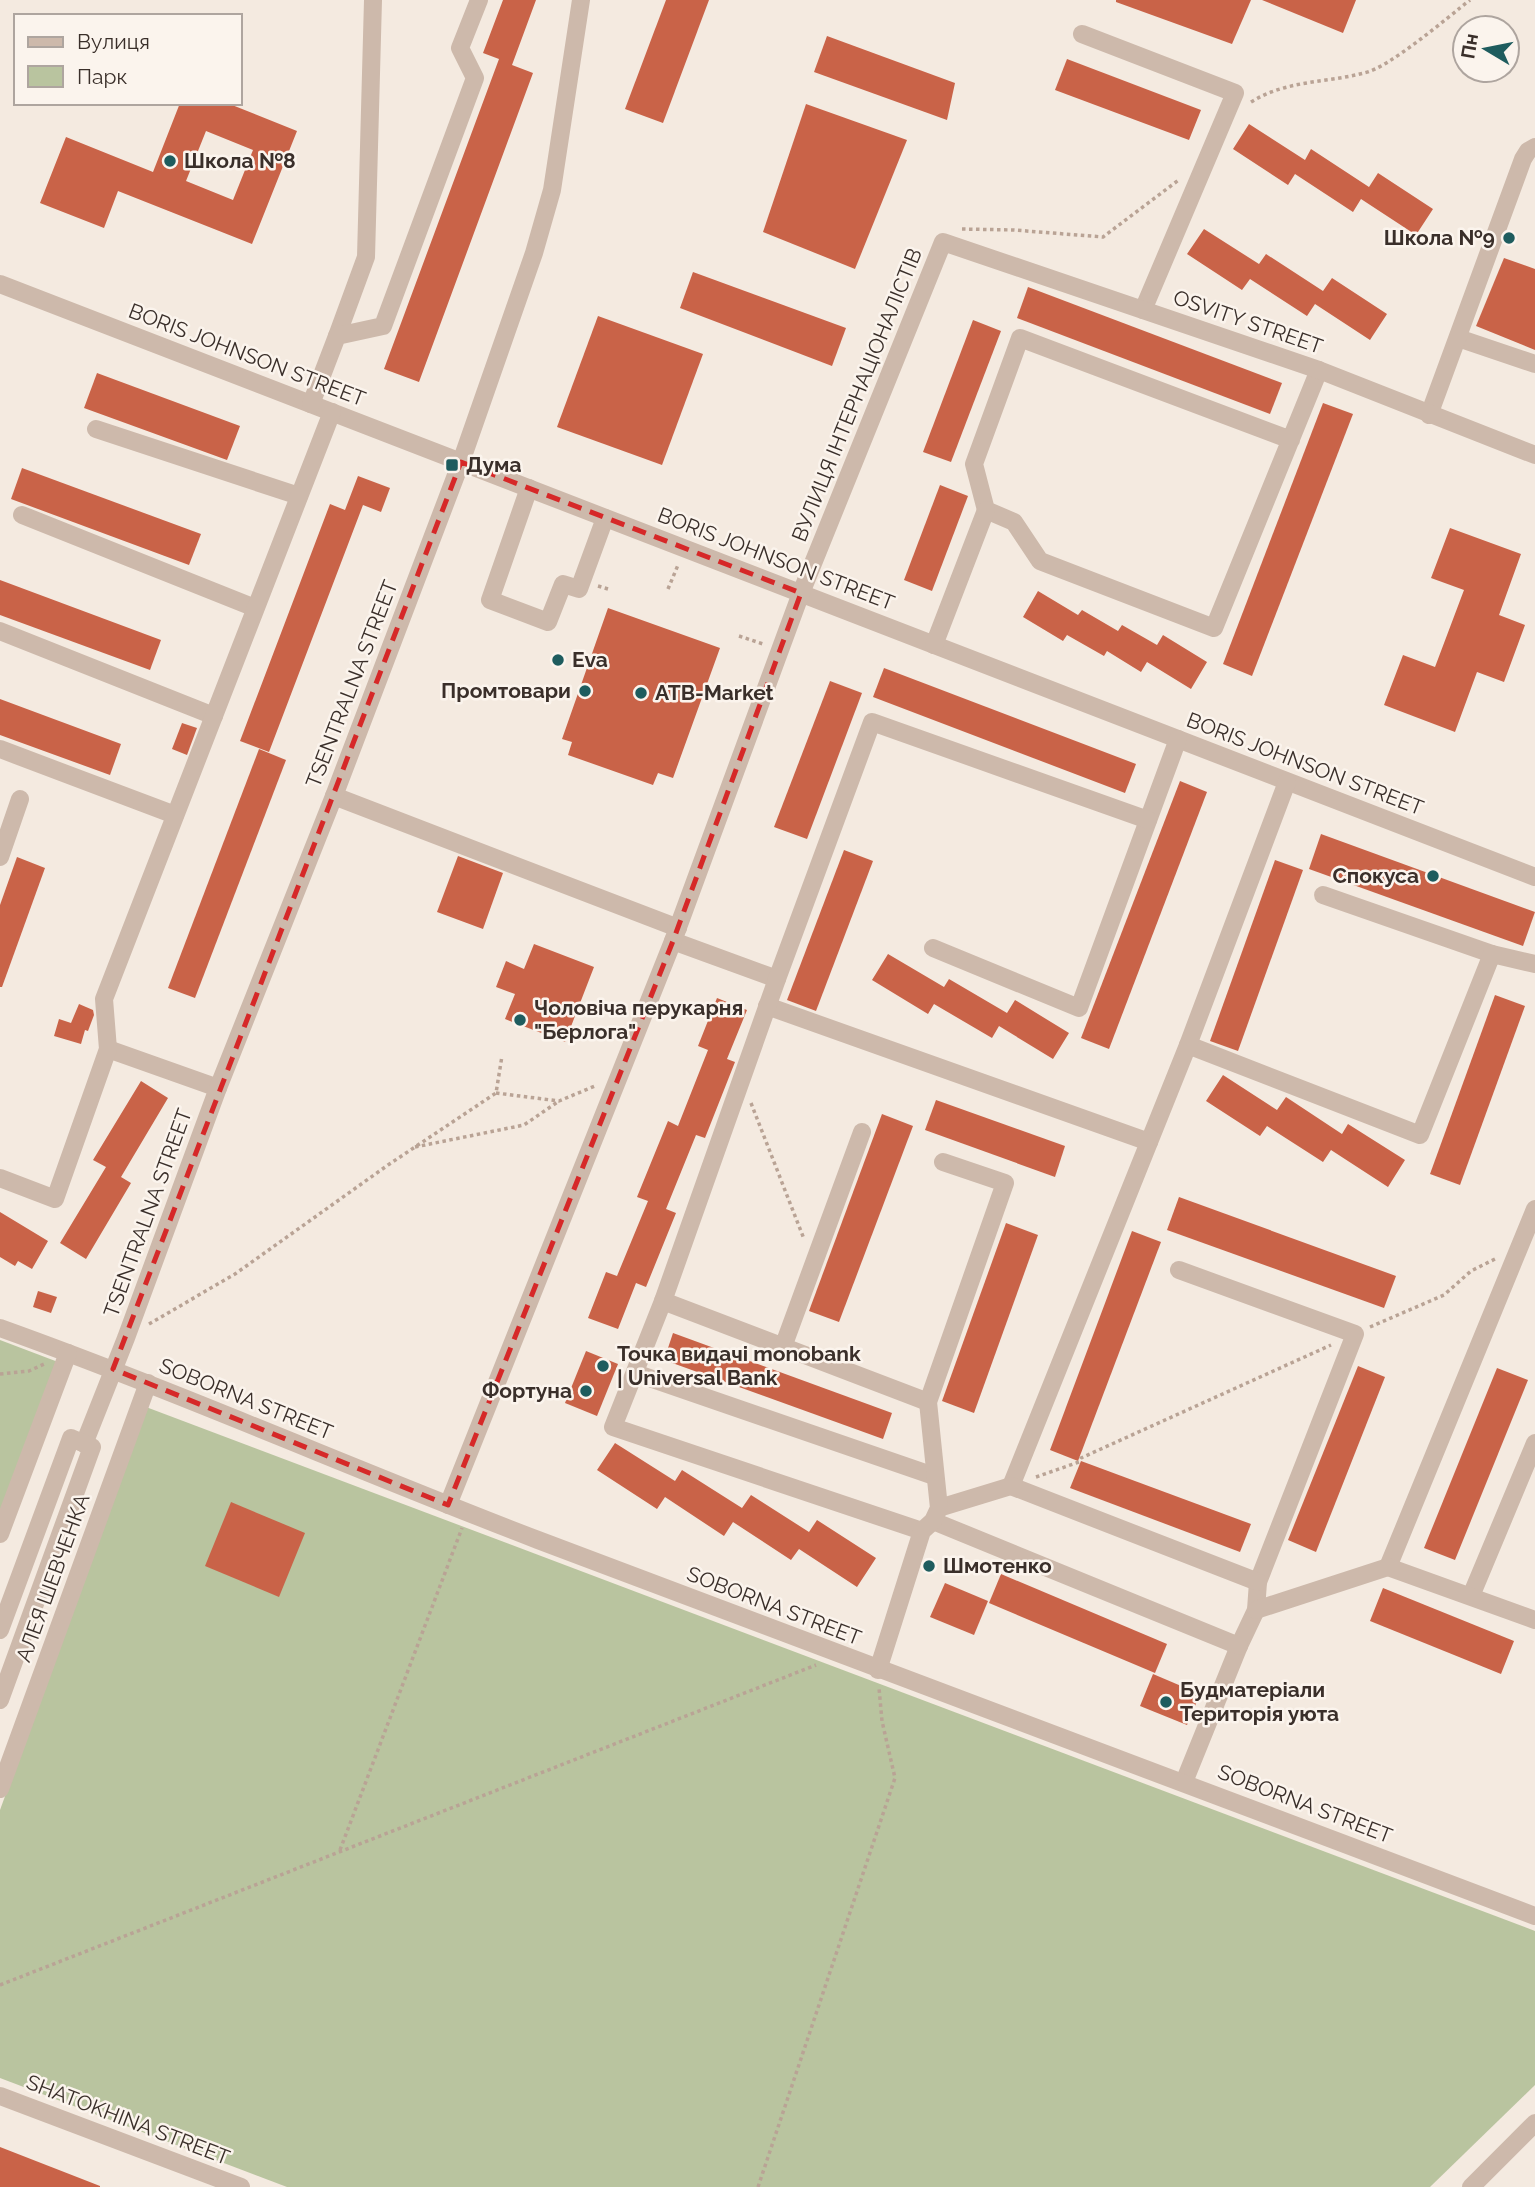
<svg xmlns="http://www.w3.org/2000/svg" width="1535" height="2187" font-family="Raleway,sans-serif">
	<rect width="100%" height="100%" fill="#f4eae0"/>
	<g fill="#b9c49f">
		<path d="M0,1340L58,1362L0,1515Z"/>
		<path d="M146,1407L1535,1931V2085L1430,2187H287L0,2078V1810Z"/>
	</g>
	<g fill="#c96348" fill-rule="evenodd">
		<path d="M503,0H536L512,65L533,73L419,382L384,369L499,59L483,53Z"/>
		<path d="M666,0H709L663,123L625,109Z"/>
		<path d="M1116,0H1251L1232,44L1116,2Z"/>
		<path d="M1262,0H1356L1343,33Z"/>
		<path d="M827,36L955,83L947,120L814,72Z"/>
		<path d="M1067,59L1201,110L1189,140L1055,90Z"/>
		<path d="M180,103H227L297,131L252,244L118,191L104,228L40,203L66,137L153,172ZM206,131L253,150L233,200L186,181Z"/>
		<path d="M806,104L907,140L855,269L763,232Z"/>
		<path d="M1249,124L1305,160L1311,149L1369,187L1378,173L1433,209L1416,235L1361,199L1353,212L1295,174L1288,185L1233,149Z"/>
		<path d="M1204,229L1259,264L1266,254L1323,291L1332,278L1387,314L1370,340L1315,304L1307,316L1250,279L1242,290L1187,254Z"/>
		<path d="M1504,258L1535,269V350L1476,326Z"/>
		<path d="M693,272L846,328L832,366L680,308Z"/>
		<path d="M1028,287L1282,383L1270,414L1017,318Z"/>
		<path d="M598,316L703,354L662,465L557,427Z"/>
		<path d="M973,320L1001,331L951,462L923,452Z"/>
		<path d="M97,373L240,426L227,460L84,408Z"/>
		<path d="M1323,403L1353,414L1252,676L1223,664Z"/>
		<path d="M22,468L201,534L189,565L11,499Z"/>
		<path d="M358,476L390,488L381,512L363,505L269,752L240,741L330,504L345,510Z"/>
		<path d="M940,485L968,496L932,591L904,580Z"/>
		<path d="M1450,528L1521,554L1499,615L1525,625L1504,682L1477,672L1455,732L1384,705L1403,655L1435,667L1464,590L1431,578Z"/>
		<path d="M0,580L161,640L150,670L0,615Z"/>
		<path d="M1038,591L1078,615L1082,610L1118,631L1122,625L1157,645L1163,635L1207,662L1191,689L1147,662L1141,672L1107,651L1104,656L1067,635L1063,641L1023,617Z"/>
		<path d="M608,608L720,648L673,778L658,773L653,785L568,755L572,742L562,739Z"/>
		<path d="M884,668L1136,764L1125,793L873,697Z"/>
		<path d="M830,681L862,693L807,839L774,827Z"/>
		<path d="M0,699L121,744L110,775L0,735Z"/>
		<path d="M182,723L197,728L187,755L172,749Z"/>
		<path d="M259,749L286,760L195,998L168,988Z"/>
		<path d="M1180,781L1207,792L1109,1049L1081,1038Z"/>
		<path d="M1321,834L1535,912L1523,946L1309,869Z"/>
		<path d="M844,850L873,861L816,1011L787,1000Z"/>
		<path d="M458,856L503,873L483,929L437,912Z"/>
		<path d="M17,857L45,868L2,987H0V905Z"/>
		<path d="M1275,860L1303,870L1238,1051L1210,1041Z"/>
		<path d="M534,944L594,967L565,1042L505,1019L515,994L496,987L506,961L524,969Z"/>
		<path d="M888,954L944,987L949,979L1007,1013L1015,1000L1069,1033L1053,1059L999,1026L992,1038L934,1004L928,1014L872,980Z"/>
		<path d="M1495,995L1525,1006L1460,1185L1430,1174Z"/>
		<path d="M717,998L747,1010L727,1059L735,1062L705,1138L696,1135L666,1209L676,1213L646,1287L636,1283L618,1329L588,1318L606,1272L617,1276L648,1201L637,1197L668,1121L678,1126L708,1050L698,1046Z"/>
		<path d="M79,1004L93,1010L94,1015L88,1031L85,1030L81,1044L54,1036L59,1019L71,1023Z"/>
		<path d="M1223,1075L1277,1110L1286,1097L1342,1134L1348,1124L1405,1160L1388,1187L1331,1150L1323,1162L1267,1126L1260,1136L1206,1101Z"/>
		<path d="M141,1081L168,1098L121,1177L131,1183L86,1259L60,1243L106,1167L93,1160Z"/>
		<path d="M936,1100L1065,1146L1055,1177L925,1130Z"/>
		<path d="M882,1114L913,1126L839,1322L809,1311Z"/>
		<path d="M1179,1197L1396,1276L1384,1308L1167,1230Z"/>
		<path d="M0,1212L48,1241L32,1269L18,1261L15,1266L0,1257Z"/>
		<path d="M1006,1223L1038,1235L974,1413L942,1401Z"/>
		<path d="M1132,1231L1161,1242L1078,1461L1050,1450Z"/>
		<path d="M38,1291L57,1297L51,1313L33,1307Z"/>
		<path d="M673,1333L892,1413L883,1439L664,1360Z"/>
		<path d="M586,1351L618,1364L597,1416L565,1403Z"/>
		<path d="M1358,1366L1385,1377L1316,1552L1288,1540Z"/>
		<path d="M1497,1368L1528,1380L1455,1560L1424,1548Z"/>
		<path d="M615,1443L675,1481L682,1470L742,1508L751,1495L809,1532L817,1520L876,1558L857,1587L799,1549L791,1560L733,1522L724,1536L665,1497L657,1509L597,1470Z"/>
		<path d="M1081,1461L1251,1524L1240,1552L1070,1488Z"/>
		<path d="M231,1502L305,1533L279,1597L205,1566Z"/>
		<path d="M1001,1574L1167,1644L1155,1673L989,1603Z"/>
		<path d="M945,1583L988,1601L974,1635L930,1617Z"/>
		<path d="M1383,1588L1514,1641L1501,1674L1370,1621Z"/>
		<path d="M1153,1674L1200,1694L1187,1725L1140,1706Z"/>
		<path d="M0,2147L100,2186V2187H0Z"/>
	</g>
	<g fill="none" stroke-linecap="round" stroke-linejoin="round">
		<g stroke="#b9a395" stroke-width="3.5" stroke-dasharray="3.5 3.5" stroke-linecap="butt">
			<path d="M1251,102C1286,80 1326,83 1364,73C1389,68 1448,17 1470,0"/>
			<path d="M962,229L1014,230L1103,237L1180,179"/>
			<path d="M598,586L608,589"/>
			<path d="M668,589L678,565"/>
			<path d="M739,636L763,644"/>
			<path d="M496,1093L559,1101L595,1086"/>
			<path d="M751,1103L804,1239"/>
			<path d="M415,1147L524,1125L559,1101"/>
			<path d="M149,1324L235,1274L388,1165L496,1093L502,1056"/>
			<path d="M1370,1327L1444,1295L1471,1271L1495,1259"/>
			<path d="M0,1374L29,1371L44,1364"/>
			<path d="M1036,1477L1079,1462L1081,1458L1331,1345"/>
			<path d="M340,1850L462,1528"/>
			<path d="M0,1985L816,1665"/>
			<path d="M758,2187L895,1778L882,1721L879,1688"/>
		</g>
		<g stroke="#cdb9ab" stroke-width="18">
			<path d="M1082,34L1235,93L1143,310"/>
			<path d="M0,284L1535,877"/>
			<path d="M337,336L366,257L373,0"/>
			<path d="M1458,338L1535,364"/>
			<path d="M311,404L337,336L383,326L475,78L460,48L479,0"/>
			<path d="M1429,415L1523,159L1528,151L1535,147"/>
			<path d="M96,429L299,496"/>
			<path d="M1291,440L1020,338L974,464L986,510L1014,522L1040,561L1214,628L1319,370"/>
			<path d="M529,488L490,600L548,622L563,584L579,589L605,518"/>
			<path d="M22,515L255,608"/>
			<path d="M0,631L214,716"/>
			<path d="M934,645L986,510"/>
			<path d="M0,749L175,815"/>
			<path d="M334,796L678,928"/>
			<path d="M0,857L20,799"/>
			<path d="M1323,895L1492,954"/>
			<path d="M673,941L777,979"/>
			<path d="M933,948L1079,1008L1178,739"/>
			<path d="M767,1006L1149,1142"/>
			<path d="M1188,1045L1420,1135L1492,954L1535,964"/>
			<path d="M108,1049L218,1088"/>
			<path d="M0,1178L55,1199L108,1049L104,999L332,412"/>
			<path d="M1179,1270L1355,1334L1258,1582L1256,1610L1239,1646L1184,1782"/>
			<path d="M663,1301L928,1402"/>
			<path d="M0,1328C181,1393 358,1471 538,1540C870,1667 1203,1790 1535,1916"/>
			<path d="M783,1347L862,1132"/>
			<path d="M635,1373L934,1476"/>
			<path d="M84,1444L126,1338L218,1088L334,796L461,462L534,253L552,190L581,0"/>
			<path d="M1011,1486L1188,1045L1287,782"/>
			<path d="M448,1505L673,941L801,593L943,242L1319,370L1535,455"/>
			<path d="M939,1508L1011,1486L1258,1582"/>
			<path d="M933,1521L1239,1646"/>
			<path d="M922,1531L613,1427L663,1301L777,979L872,722L1148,820"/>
			<path d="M0,1534L68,1353"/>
			<path d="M1388,1567L1535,1209"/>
			<path d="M1471,1596L1535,1443"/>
			<path d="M1256,1610L1388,1567L1535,1620"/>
			<path d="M0,1630L71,1438L92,1447L0,1700"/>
			<path d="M878,1670L922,1531L933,1521L939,1508L928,1402L1005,1183L943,1162"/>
			<path d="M0,1789L148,1383"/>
			<path d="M0,2096L241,2187"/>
			<path d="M1471,2187L1535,2123"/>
		</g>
	</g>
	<path fill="none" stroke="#d62828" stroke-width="5" stroke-dasharray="14 9" stroke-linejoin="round" d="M461,462L801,593L673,941L448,1505L113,1369Z"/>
	<g fill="#1e5c5e" stroke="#fbf4ed" stroke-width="2.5">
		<circle cx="170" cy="161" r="7"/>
		<circle cx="1509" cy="238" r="7"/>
		<rect x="445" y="458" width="14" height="14" rx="3.5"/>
		<circle cx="558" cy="660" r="7"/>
		<circle cx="585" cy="691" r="7"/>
		<circle cx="641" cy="693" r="7"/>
		<circle cx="1433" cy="876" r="7"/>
		<circle cx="520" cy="1020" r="7"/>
		<circle cx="603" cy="1366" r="7"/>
		<circle cx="586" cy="1391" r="7"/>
		<circle cx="929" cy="1566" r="7"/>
		<circle cx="1166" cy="1702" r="7"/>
	</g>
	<g text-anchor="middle" stroke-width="5" stroke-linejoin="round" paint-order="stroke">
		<g font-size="21" font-weight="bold" fill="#3a2f2a" stroke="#fbf4ed" text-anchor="start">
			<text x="184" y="168">Школа №8</text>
			<text x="1495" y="245" text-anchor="end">Школа №9</text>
			<text x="466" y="472">Дума</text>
			<text x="572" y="667">Eva</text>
			<text x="571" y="698" text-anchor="end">Промтовари</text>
			<text x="655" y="700">ATB-Market</text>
			<text x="1419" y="883" text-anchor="end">Спокуса</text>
			<text x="534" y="1015">Чоловіча перукарня<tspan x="534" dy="24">"Берлога"</tspan></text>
			<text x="617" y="1361">Точка видачі monobank<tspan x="617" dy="24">| Universal Bank</tspan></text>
			<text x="572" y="1398" text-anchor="end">Фортуна</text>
			<text x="943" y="1573">Шмотенко</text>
			<text x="1180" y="1697">Будматеріали<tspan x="1180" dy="24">Територія уюта</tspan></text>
		</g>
		<g font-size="21" fill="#3a2f2a" stroke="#fbf4ed">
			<text transform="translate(1248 322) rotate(19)" y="7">OSVITY STREET</text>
			<text transform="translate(247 355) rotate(21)" y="7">BORIS JOHNSON STREET</text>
			<text transform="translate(857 395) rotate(-68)" y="7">ВУЛИЦЯ ІНТЕРНАЦІОНАЛІСТІВ</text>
			<text transform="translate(776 559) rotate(21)" y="7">BORIS JOHNSON STREET</text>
			<text transform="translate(352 684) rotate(-69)" y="7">TSENTRALNA STREET</text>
			<text transform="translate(1305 764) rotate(21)" y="7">BORIS JOHNSON STREET</text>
			<text transform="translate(148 1213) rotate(-70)" y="7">TSENTRALNA STREET</text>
			<text transform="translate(246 1399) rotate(22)" y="7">SOBORNA STREET</text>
			<text transform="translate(53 1578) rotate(-70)" y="7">АЛЕЯ ШЕВЧЕНКА</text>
			<text transform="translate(774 1606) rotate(21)" y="7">SOBORNA STREET</text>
			<text transform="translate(1305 1804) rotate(21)" y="7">SOBORNA STREET</text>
			<text transform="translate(128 2120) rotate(21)" y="7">SHATOKHINA STREET</text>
		</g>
	</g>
	<rect x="14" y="14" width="228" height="91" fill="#fbf4ed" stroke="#aea59f" stroke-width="2"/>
	<rect x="28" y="37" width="35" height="10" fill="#cdb9ab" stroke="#aea59f" stroke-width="2"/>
	<text x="77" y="49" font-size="21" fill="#3a2f2a">Вулиця</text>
	<rect x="28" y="66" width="35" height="21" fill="#b9c49f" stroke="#aea59f" stroke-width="2"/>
	<text x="77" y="84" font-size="21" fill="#3a2f2a">Парк</text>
	<g transform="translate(1486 49) rotate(280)"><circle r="33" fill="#fbf4ed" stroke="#aea59f" stroke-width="2"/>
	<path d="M0-5L12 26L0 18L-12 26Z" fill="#1e5c5e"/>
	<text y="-10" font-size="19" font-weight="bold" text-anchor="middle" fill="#3a2f2a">Пн</text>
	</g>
</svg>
